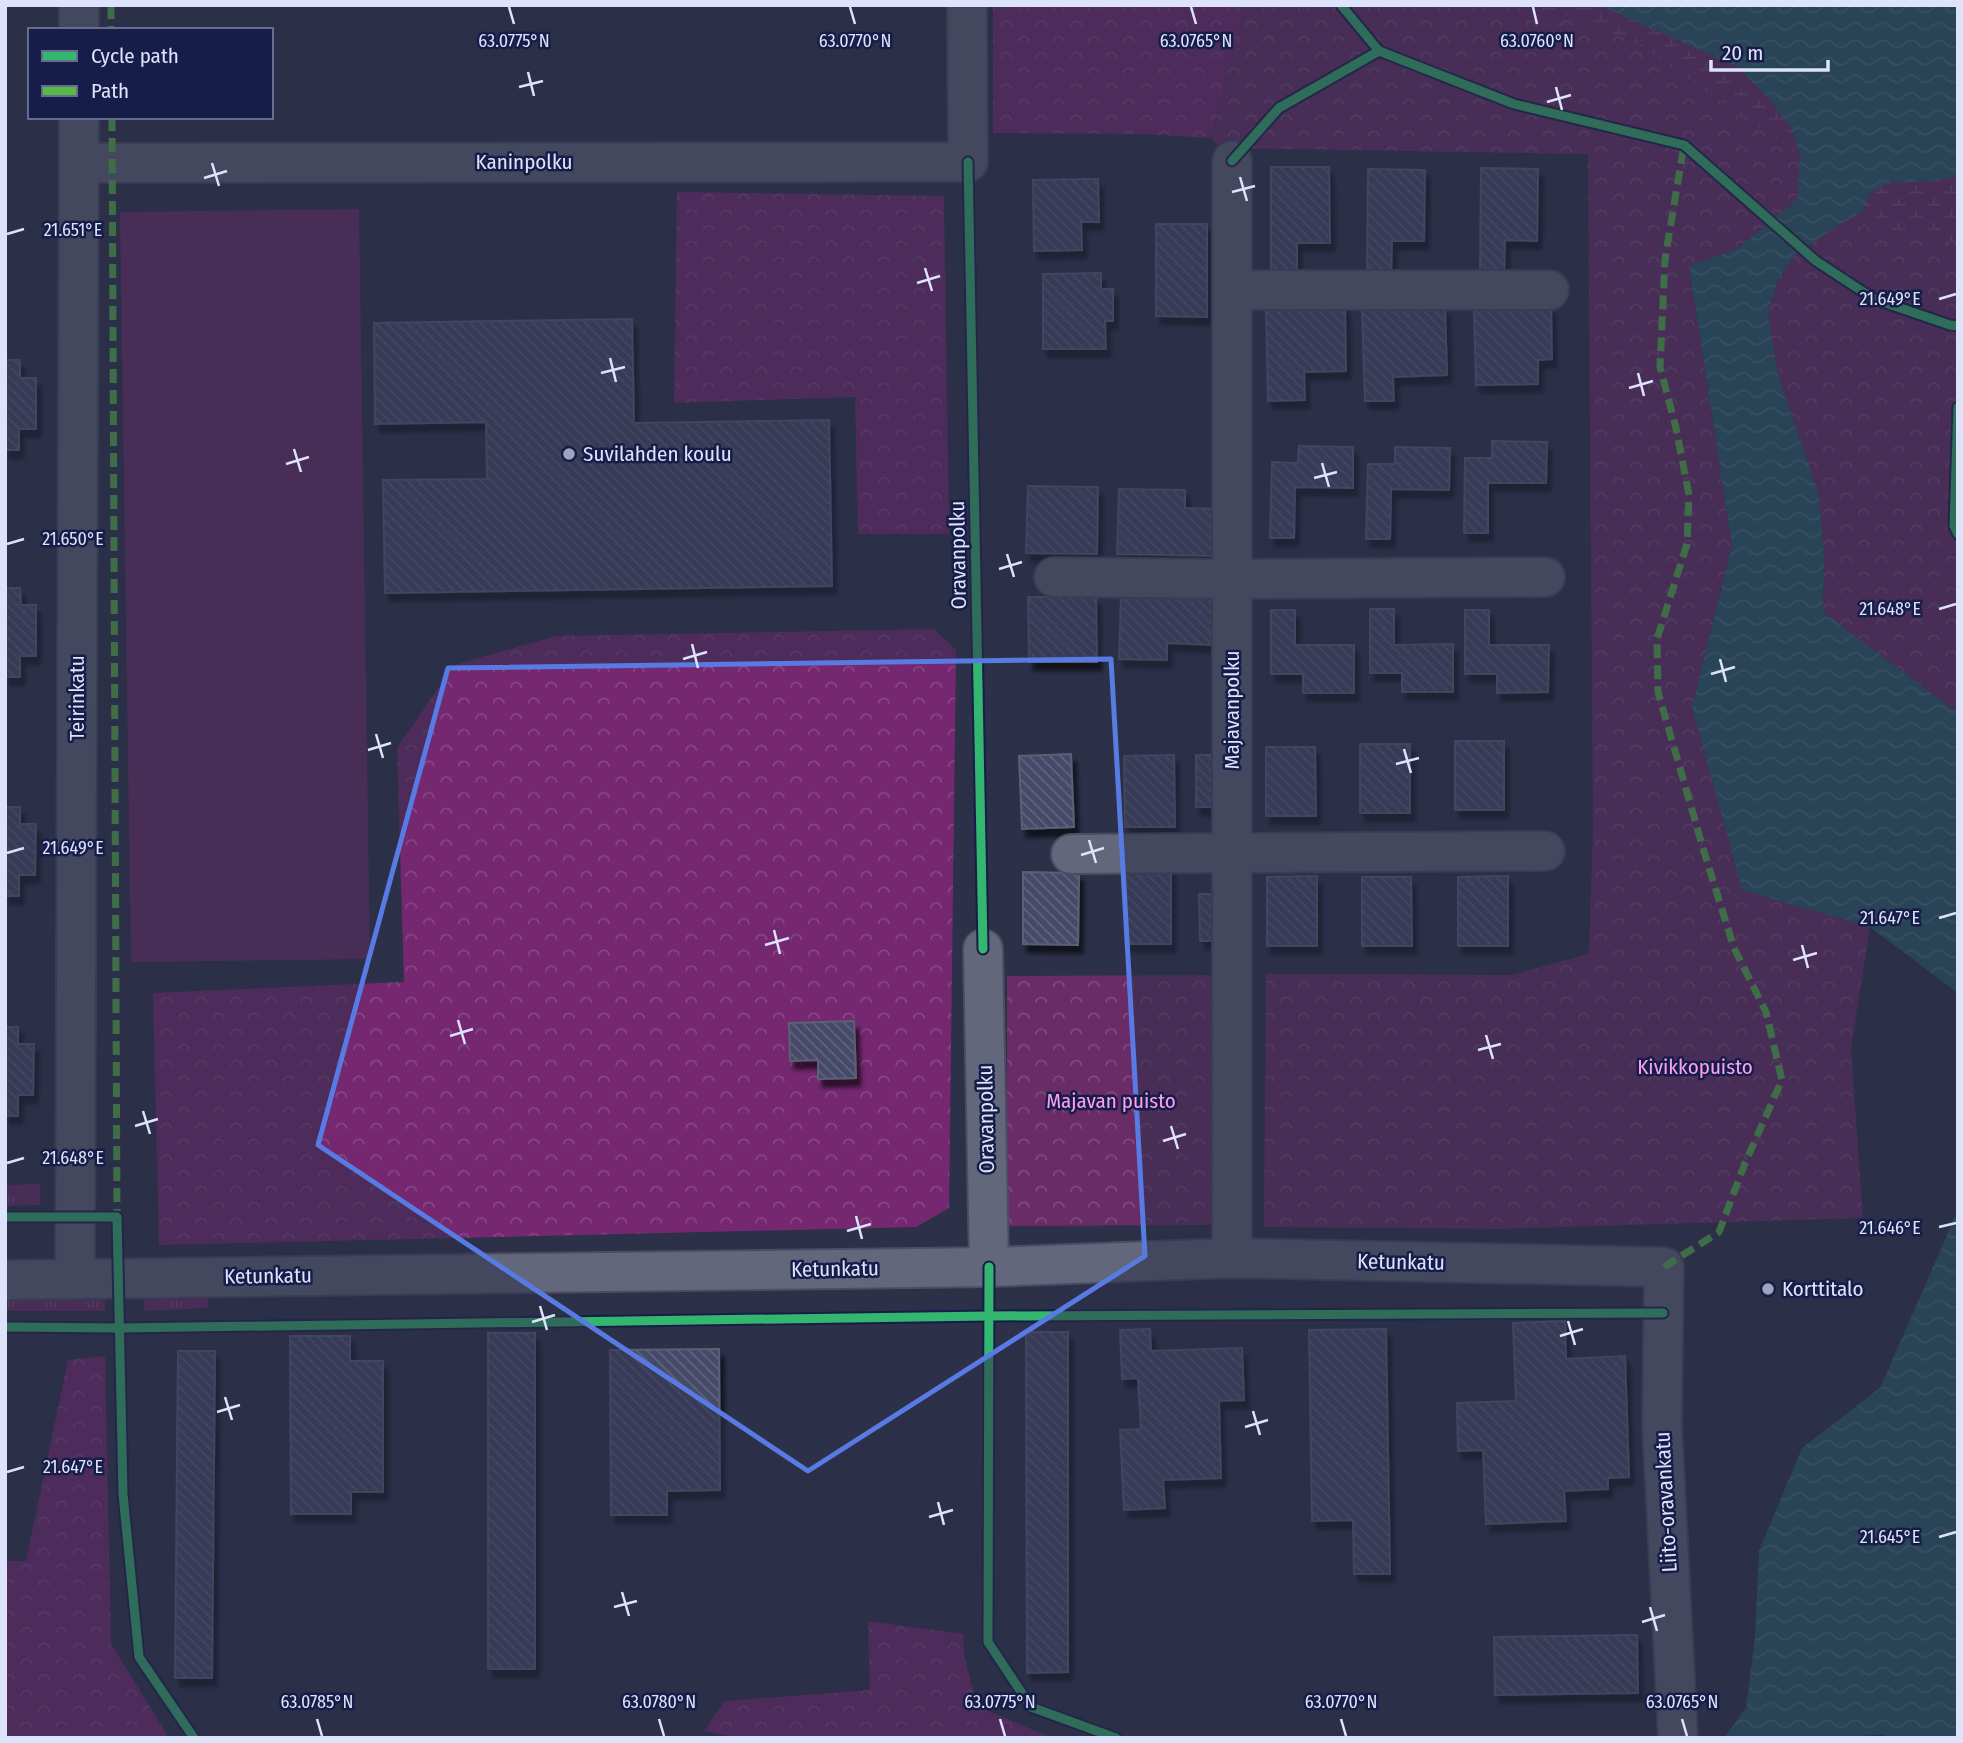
<svg xmlns="http://www.w3.org/2000/svg" width="1963" height="1743" font-family="'Fira Sans Condensed',sans-serif">
	<defs>
		<pattern id="grass-tufts" width="24" height="20" patternUnits="userSpaceOnUse" patternTransform="scale(1.75)"><rect width="24" height="20" fill="#6a2c66"/><path d="M3 7l-1-3M5 7V3M7 7l1-3M15 17l-1-3M17 17v-4M19 17l1-3" fill="none" stroke="#7f4a7d"/></pattern>
		<pattern id="forest-crowns" width="20" height="18" patternUnits="userSpaceOnUse" patternTransform="scale(1.75)"><rect width="20" height="18" fill="#75276f"/><path d="M2 6a3 3 0 1 1 6 0M12 15a3 3 0 1 1 6 0" fill="none" stroke="#884684"/></pattern>
		<pattern id="wetland-marsh" width="20" height="14" patternUnits="userSpaceOnUse" patternTransform="scale(1.75)"><rect width="20" height="14" fill="#6a2c66"/><path d="M1 5h8M5 5V1M11 12h8M15 12V8" fill="none" stroke="#7f4a7d"/></pattern>
		<pattern id="park-crowns" width="20" height="18" patternUnits="userSpaceOnUse" patternTransform="scale(1.75)"><rect width="20" height="18" fill="#6a2c66"/><path d="M2 6a3 3 0 1 1 6 0M12 15a3 3 0 1 1 6 0" fill="none" stroke="#7f4a7d"/></pattern>
		<pattern id="water-waves" width="16" height="10" patternUnits="userSpaceOnUse" patternTransform="scale(1.75)"><rect width="16" height="10" fill="#285d69"/><path d="M0 5q4-4 8 0t8 0" fill="none" stroke="#47747f"/></pattern>
		<pattern id="building-back-hatch" width="6" height="6" patternUnits="userSpaceOnUse" patternTransform="scale(1.75)"><rect width="6" height="6" fill="#464a67"/><path d="M-1 5l2 2M0 0l6 6M5-1l2 2" fill="none" stroke="#60647e"/></pattern>
		<filter id="shadow"><feDropShadow dx="4.5" dy="8" stdDeviation="2" flood-color="#0009"/></filter>
	</defs>
	<rect width="100%" height="100%" fill="#2c3048"/>
	<g fill="url(#grass-tufts)">
		<path d="M40,1184V1205L5,1206V1185Z"/>
		<path d="M208,1294V1308L144,1311V1297Z"/>
		<rect x="5" y="1296" width="100" height="15"/>
	</g>
	<g fill="url(#forest-crowns)">
		<path d="M993,5H1241L1242,19L1211,138L1144,134L993,133Z"/>
		<path d="M677,192L944,196L949,534H858L855,397L674,403Z"/>
		<path d="M934,629L956,650L949,1208L916,1227L159,1245L153,993L404,982L397,748L454,665L556,636Z"/>
		<path d="M105,1356L111,1644L169,1738H5V1561H26L68,1360Z"/>
		<path d="M868,1621L963,1634L964,1655L977,1706L1052,1738H737L704,1731L725,1701L870,1690Z"/>
	</g>
	<path fill="url(#wetland-marsh)" d="M1535,5H1958V242L1842,223L1812,224L1632,40Z"/>
	<g fill="url(#park-crowns)">
		<path d="M1241,5H1535L1632,40L1800,155L1797,200L1737,249L1689,266L1732,545L1692,707L1742,890L1870,927L1851,1049L1863,1218L1500,1229L1264,1227L1266,974L1511,975L1589,954L1593,829L1588,154L1220,148L1211,138L1242,19Z"/>
		<path d="M1842,223L1958,242V713L1823,612L1824,556L1819,495L1778,375L1768,314L1778,280L1794,255Z"/>
		<path d="M1214,975L1215,1225L1007,1226V976Z"/>
	</g>
	<path fill="#6a2c66" d="M359,209L370,959L131,962L120,212Z"/>
	<g fill="url(#water-waves)">
		<path d="M1599,5H1958V177L1931,181L1890,183L1871,192L1862,212L1842,223L1794,255L1778,280L1768,313L1778,375L1819,495L1824,556L1823,612L1958,713V993L1870,927L1742,890L1692,707L1732,545L1689,266L1737,249L1797,200L1800,155L1791,128L1772,102L1738,67Z"/>
		<path d="M1958,1210V1738H1886L1883,1734L1841,1738H1724L1746,1708L1755,1637L1759,1551L1802,1448L1880,1388Z"/>
	</g>
	<g fill="url(#building-back-hatch)" stroke="#5b6075" stroke-width="2" filter="url(#shadow)">
		<path d="M1271,167H1329L1330,243H1297V274H1271Z"/>
		<path d="M1481,168L1538,169L1537,241L1505,240L1504,275H1480Z"/>
		<path d="M1368,169L1425,170L1424,241H1392L1391,276L1367,275Z"/>
		<path d="M1098,179L1099,222H1081L1082,250L1034,251L1033,180Z"/>
		<path d="M1156,224H1207V317L1156,316Z"/>
		<path d="M1101,273V289H1113V321H1105L1106,349H1043V274Z"/>
		<path d="M1345,305L1346,371L1304,372L1305,400L1268,401L1266,306Z"/>
		<path d="M1445,307L1447,375L1393,377L1394,401H1365L1362,309Z"/>
		<path d="M1551,307L1552,359L1538,360V384L1476,385L1474,309Z"/>
		<path d="M632,319L634,423L829,420L832,586L385,593L383,480L487,479L486,422L375,424L374,323Z"/>
		<path d="M5,360H20V378H36V429H19V450H5Z"/>
		<path d="M1492,441L1547,442L1546,483H1488V533H1464L1465,458H1492Z"/>
		<path d="M1299,446L1353,447V488L1295,487L1294,538H1270L1272,462L1298,463Z"/>
		<path d="M1395,447L1450,448L1449,490L1391,489L1390,539H1366L1368,464H1395Z"/>
		<path d="M1028,486L1098,487L1097,554L1026,553Z"/>
		<path d="M1119,489L1185,490V508L1222,509L1221,556L1117,554Z"/>
		<path d="M5,588H20L21,605H36V656H20V677H5Z"/>
		<path d="M1121,596L1214,599L1213,645L1167,643V660L1119,659Z"/>
		<path d="M1028,597H1096L1097,662H1029Z"/>
		<path d="M1370,609H1394V645L1453,644V692H1402V673H1370Z"/>
		<path d="M1271,610H1295V645H1354V693H1303V674H1271Z"/>
		<path d="M1465,610H1489V645H1549L1548,692L1497,693V674H1465Z"/>
		<rect x="1455" y="741" width="49" height="69"/>
		<rect x="1360" y="744" width="50" height="69"/>
		<path d="M1266,747H1315L1316,816H1266Z"/>
		<path d="M1071,754L1074,827L1022,829L1019,756Z"/>
		<path d="M1174,755L1175,827H1125L1124,756Z"/>
		<rect x="1196" y="755" width="21" height="52"/>
		<path d="M5,807H20V824H36L35,875H19V896H5Z"/>
		<path d="M1124,868H1171V944H1126Z"/>
		<path d="M1023,872L1079,873L1078,945L1023,944Z"/>
		<path d="M1317,876V946H1267V877Z"/>
		<path d="M1508,876V946H1458V877Z"/>
		<path d="M1362,877H1411L1412,946H1362Z"/>
		<path d="M1199,894H1218L1219,941H1200Z"/>
		<path d="M854,1021L856,1078L818,1079V1060L790,1061L789,1023Z"/>
		<path d="M5,1027H18V1044H34L33,1095H18V1116H5Z"/>
		<path d="M1565,1321L1566,1359L1625,1356L1629,1477L1608,1478V1489L1564,1491L1566,1521L1486,1524L1483,1450L1458,1451L1457,1403L1516,1401L1513,1323Z"/>
		<path d="M1150,1329L1151,1351L1242,1348L1244,1400L1219,1401L1221,1478L1163,1480L1165,1508L1124,1510L1120,1430L1141,1429L1138,1378L1122,1379L1120,1330Z"/>
		<path d="M1386,1329L1390,1574H1354L1353,1520L1312,1521L1309,1330Z"/>
		<path d="M1026,1332H1068V1672L1027,1673Z"/>
		<rect x="488" y="1333" width="47" height="336"/>
		<path d="M290,1336H350V1361H383V1492H351V1514H291Z"/>
		<path d="M719,1349L720,1490L667,1491V1515H611L610,1350Z"/>
		<path d="M178,1351H215L212,1678H175Z"/>
		<path d="M1637,1635L1638,1693L1495,1695L1494,1637Z"/>
	</g>
	<g fill="none" stroke-linecap="round" stroke-linejoin="round">
		<defs>
			<g id="minor">
				<path d="M79,5V30"/>
				<path d="M79,163L968,162L967,5"/>
				<path d="M1232,290H1549"/>
				<path d="M1054,577L1233,579L1545,577"/>
				<path d="M1071,854L1545,851"/>
				<path d="M983,949L989,1267"/>
				<path d="M1232,1258V161"/>
				<path d="M75,1278L79,117"/>
				<path d="M5,1280L989,1267L1232,1258L1664,1267L1662,1425L1678,1738"/>
			</g>
		</defs>
		<use href="#minor" stroke="#4b4e62" stroke-width="42"/>
		<use href="#minor" stroke="#63677b" stroke-width="38"/>
		<g stroke="#58b947" stroke-width="7" stroke-dasharray="14 7" stroke-linecap="butt">
			<path d="M111,5V30"/>
			<path d="M112,117L117,1217"/>
			<path d="M1664,1267L1719,1232L1745,1163L1782,1080L1766,1012L1734,948L1705,855L1658,692L1657,639L1687,544L1689,495L1676,428L1660,367L1665,259L1684,145"/>
		</g>
		<defs>
			<g id="cycleway">
				<path d="M1341,5L1379,51L1514,104L1684,145L1816,261L1874,299L1950,325L1958,326"/>
				<path d="M1232,161L1279,108L1379,51"/>
				<path d="M968,162L983,949"/>
				<path d="M1958,407L1954,526L1958,534"/>
				<path d="M5,1217H117L123,1494L139,1657L194,1738"/>
				<path d="M989,1267L988,1642L1031,1707L1116,1738"/>
				<path d="M5,1327L119,1328L989,1316L1663,1313"/>
			</g>
		</defs>
		<use href="#cycleway" stroke="#171d49" stroke-width="13"/>
		<use href="#cycleway" stroke="#33b770" stroke-width="9"/>
	</g>
	<path d="M0 0H1963V1743H0ZM1111,659L1145,1256L808,1471L318,1145L448,668Z" fill="#2c3048" fill-opacity=".55" fill-rule="evenodd"/>
	<path fill="none" stroke="#577be2" stroke-width="5" stroke-linejoin="round" d="M1111,659L1145,1256L808,1471L318,1145L448,668Z"/>
	<path fill="none" stroke="#dde3fa" stroke-width="2.5" d="M509,7L514,24M850,7L855,24M1191,7L1196,24M1533,7L1537,24M528,72L534,96M519,87L543,81M1556,87L1562,110M1547,102L1571,95M212,163L219,186M1240,177L1247,201M204,178L227,171M1232,192L1255,186M7,234L24,229M925,268L932,291M917,283L940,276M1939,299L1956,294M610,358L616,382M601,373L625,367M1638,373L1644,396M1629,388L1653,381M294,449L301,472M1322,463L1329,487M286,464L309,457M1314,478L1337,472M7,544L24,539M1007,554L1014,577M999,569L1022,562M1939,609L1956,604M692,644L698,668M683,659L707,652M1720,659L1726,682M1711,674L1735,667M376,734L383,758M1404,749L1411,773M368,750L391,743M1396,764L1419,758M1089,840L1096,863M7,853L24,848M1081,855L1104,848M1939,918L1956,913M774,930L780,954M765,945L789,938M1802,945L1808,968M1793,960L1817,953M458,1020L465,1044M1486,1035L1493,1059M450,1036L473,1029M1478,1050L1501,1044M143,1111L150,1134M135,1126L158,1119M1171,1126L1178,1149M1163,1141L1186,1134M7,1163L24,1158M856,1216L862,1239M1939,1227L1956,1223M847,1231L871,1224M540,1306L547,1330M1568,1321L1575,1345M532,1322L555,1315M1560,1336L1583,1329M225,1397L232,1420M1253,1411L1260,1435M217,1412L240,1405M1245,1427L1268,1420M7,1472L24,1467M938,1502L944,1525M929,1517L953,1510M1939,1537L1956,1532M622,1592L629,1616M614,1607L637,1601M1650,1607L1657,1631M1642,1622L1665,1615M317,1719L322,1736M659,1719L664,1736M1000,1719L1005,1736M1341,1719L1346,1736M1682,1719L1687,1736"/>
	<g fill="#9fa4bc" stroke="#171d49" stroke-width="2.5">
		<circle cx="569" cy="454" r="7"/>
		<circle cx="1768" cy="1289" r="7"/>
	</g>
	<g text-anchor="middle" stroke-width="5" stroke-linejoin="round" paint-order="stroke">
		<g font-size="21" fill="#dde3fa" stroke="#171d49">
			<text x="524" y="169">Kaninpolku</text>
			<text transform="translate(958 555) rotate(-91)" y="7">Oravanpolku</text>
			<text transform="translate(77 698) rotate(-90)" y="7">Teirinkatu</text>
			<text transform="translate(1232 710) rotate(-90)" y="7">Majavanpolku</text>
			<text transform="translate(986 1119) rotate(-91)" y="7">Oravanpolku</text>
			<text transform="translate(1401 1262) rotate(1)" y="7">Ketunkatu</text>
			<text transform="translate(835 1269) rotate(-1)" y="7">Ketunkatu</text>
			<text transform="translate(268 1276) rotate(-1)" y="7">Ketunkatu</text>
			<text transform="translate(1666 1502) rotate(-93)" y="7">Liito-oravankatu</text>
		</g>
		<g font-size="21" fill="#dde3fa" stroke="#171d49" text-anchor="start">
			<text x="583" y="461">Suvilahden koulu</text>
			<text x="1782" y="1296">Korttitalo</text>
		</g>
		<g font-size="21" fill="#fea0ef" stroke="#171d49">
			<text x="1695" y="1074">Kivikkopuisto</text>
			<text x="1111" y="1108">Majavan puisto</text>
		</g>
	</g>
	<g font-size="18" text-anchor="middle" fill="#dde3fa" stroke="#171d49" stroke-width="5" stroke-linejoin="round" paint-order="stroke">
		<text x="514" y="47">63.0775°N</text>
		<text x="855" y="47">63.0770°N</text>
		<text x="1196" y="47">63.0765°N</text>
		<text x="1537" y="47">63.0760°N</text>
		<text x="73" y="236">21.651°E</text>
		<text x="1890" y="305">21.649°E</text>
		<text x="73" y="545">21.650°E</text>
		<text x="1890" y="615">21.648°E</text>
		<text x="73" y="854">21.649°E</text>
		<text x="1890" y="924">21.647°E</text>
		<text x="73" y="1164">21.648°E</text>
		<text x="1890" y="1234">21.646°E</text>
		<text x="73" y="1473">21.647°E</text>
		<text x="1890" y="1543">21.645°E</text>
		<text x="317" y="1708">63.0785°N</text>
		<text x="659" y="1708">63.0780°N</text>
		<text x="1000" y="1708">63.0775°N</text>
		<text x="1341" y="1708">63.0770°N</text>
		<text x="1682" y="1708">63.0765°N</text>
	</g>
	<rect width="1963" height="1743" fill="none" stroke="#dde3fa" stroke-width="14"/>
	<rect x="28" y="28" width="245" height="91" fill="#171d49" stroke="#666c90" stroke-width="2"/>
	<rect x="42" y="51" width="35" height="10" fill="#33b770" stroke="#666c90" stroke-width="2"/>
	<text x="91" y="63" font-size="21" fill="#dde3fa">Cycle path</text>
	<rect x="42" y="86" width="35" height="10" fill="#58b947" stroke="#666c90" stroke-width="2"/>
	<text x="91" y="98" font-size="21" fill="#dde3fa">Path</text>
	<path d="M1711 60v10h117v-10" fill="none" stroke="#dde3fa" stroke-width="3.5"/>
	<text x="1722" y="60" font-size="21" fill="#dde3fa" stroke="#171d49" stroke-width="5" paint-order="stroke">20 m</text>
</svg>
